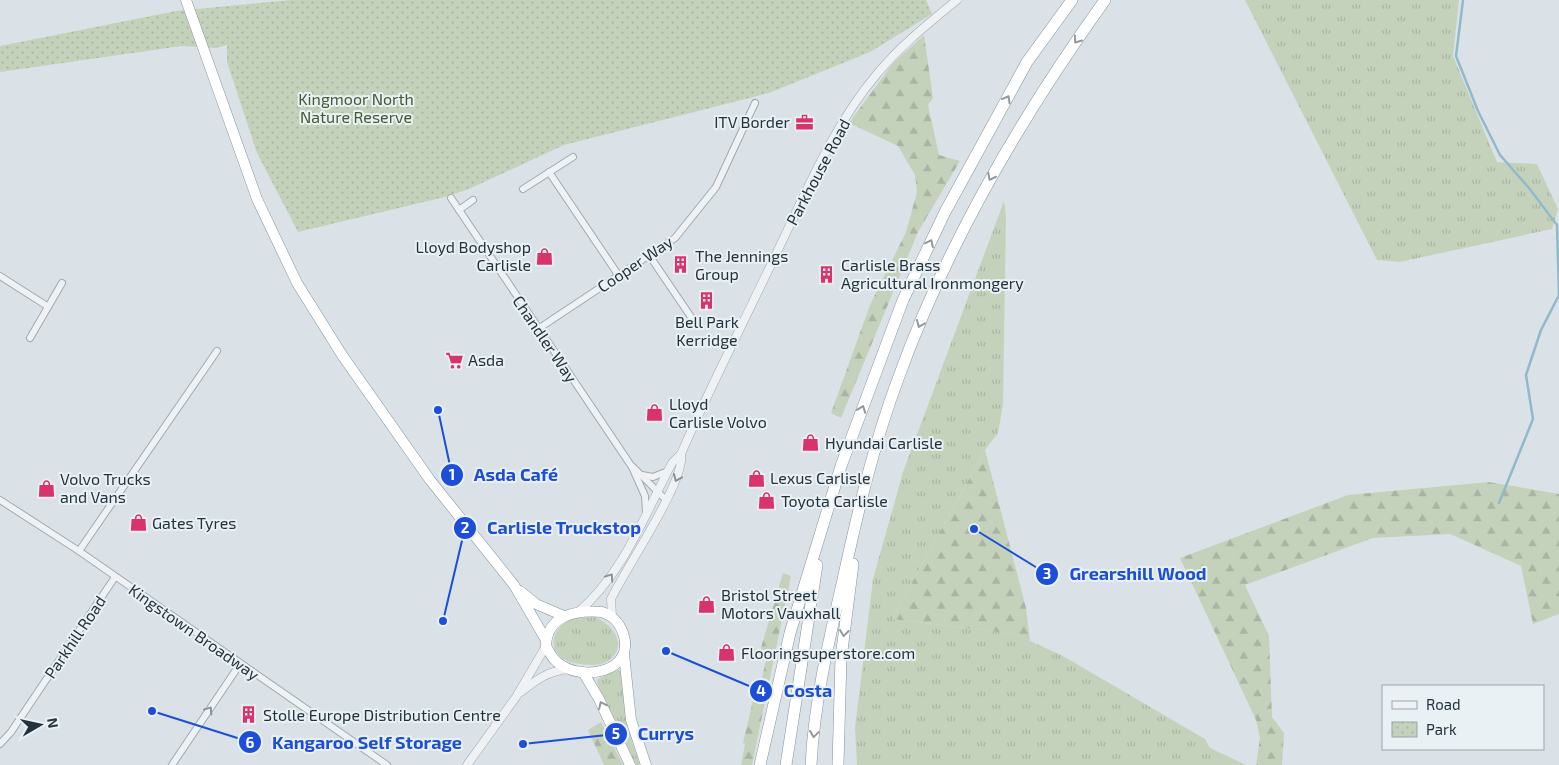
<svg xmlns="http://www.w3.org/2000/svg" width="1559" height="765" font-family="'Exo 2',sans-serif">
	<defs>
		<pattern id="grass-tufts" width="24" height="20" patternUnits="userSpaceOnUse" patternTransform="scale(1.25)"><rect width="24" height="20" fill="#c5d2bb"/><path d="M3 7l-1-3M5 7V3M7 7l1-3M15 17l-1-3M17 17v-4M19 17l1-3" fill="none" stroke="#a9b5a2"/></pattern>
		<pattern id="forest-firs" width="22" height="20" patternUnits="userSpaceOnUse" patternTransform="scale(1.25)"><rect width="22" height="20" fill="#c5d2bb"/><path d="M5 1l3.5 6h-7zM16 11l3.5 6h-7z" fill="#a9b5a2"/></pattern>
		<pattern id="park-dots" width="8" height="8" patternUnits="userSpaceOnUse" patternTransform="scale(1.25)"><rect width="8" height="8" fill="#c5d2bb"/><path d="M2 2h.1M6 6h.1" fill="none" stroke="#a9b5a2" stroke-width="1.8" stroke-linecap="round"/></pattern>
	</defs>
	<rect width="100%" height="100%" fill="#dbe2e7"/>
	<g fill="url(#grass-tufts)">
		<path d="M1245,0H1459L1453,56L1497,162L1537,164L1558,209L1552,229L1400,262L1377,260Z"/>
		<path d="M1004,201L1006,216L1003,404L998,433L985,450L892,619L1015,634L1063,656L1205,739L1210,748L1246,765H857L855,728L873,579L903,472Z"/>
		<path d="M595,617C633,634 621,672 580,664C573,663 568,662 562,658C546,646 555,625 572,619C579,617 587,618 595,617Z"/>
		<path d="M617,670L621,671C623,703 628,735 640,765H633L597,683L598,679Z"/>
	</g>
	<g fill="url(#forest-firs)">
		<path d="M924,35L933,98L928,105L939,155L960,161L918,232L841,418L831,413L870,305L906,232L917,192L915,175L898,146L849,123L893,63Z"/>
		<path d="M985,450L1026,608L1030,641L1014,634L892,619Z"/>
		<path d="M1489,482L1559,494V614L1533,624L1521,566L1450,534L1373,538L1245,585L1269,636L1272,717L1284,733L1282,765H1256L1260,738L1256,720L1180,558L1348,495Z"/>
		<path d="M783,573L791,576L752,765H741L745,744L743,743L754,696H758L766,660L752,656L754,649L760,651Z"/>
		<path d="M601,722L623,765H604L588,730Z"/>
	</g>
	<path fill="url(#park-dots)" d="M291,0H926L932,14L870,52L769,93L564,145L469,189L445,197L298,232L257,153L227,62V45L215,48L182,46L0,72V46L176,11Z"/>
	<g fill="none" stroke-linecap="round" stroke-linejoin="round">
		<path stroke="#92b9cb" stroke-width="2.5" d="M1463,0L1456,56L1478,111L1500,155L1529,188L1557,225L1559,295L1541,330L1526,375L1533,419L1499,503"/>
		<defs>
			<g id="minor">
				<path d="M549,172L619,276"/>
				<path d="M523,189L573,157"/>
				<path d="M451,198L632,467L645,496L646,512"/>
				<path d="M459,210L473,200"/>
				<path d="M649,255L691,317"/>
				<path d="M0,276L47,306"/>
				<path d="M538,329L675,238L716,187L755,103"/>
				<path d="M30,338L62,283"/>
				<path d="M633,467L666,500"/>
				<path d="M642,475L653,477L668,471"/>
				<path d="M0,500L79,551L387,765"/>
				<path d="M79,551L217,351"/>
				<path d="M0,744L11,732L115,577"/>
				<path d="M172,765L240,664"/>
			</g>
			<g id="tertiary">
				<path d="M577,613C623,575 645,514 672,463L681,454C710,387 744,322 775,256C805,195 832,127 877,74C900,46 929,23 957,0"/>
				<path d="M612,616L611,599C625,569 686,481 681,454"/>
				<path d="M521,692C536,680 548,671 568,669"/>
				<path d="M467,765L516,697L546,646"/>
			</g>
			<g id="trunk">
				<path d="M186,0L257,199L297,283L342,355L430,480L514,585L546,640"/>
				<path d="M520,591L536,604L564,616"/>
				<path d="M602,612C613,616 619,622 623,633C637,672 581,683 557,662C552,658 549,652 546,646C547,615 576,610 602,612Z"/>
				<path d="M624,654L631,720L646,765"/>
				<path d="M583,672L599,699L630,765"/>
			</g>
			<g id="motorway">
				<path d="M760,765L790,633L841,466L903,300L945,212L1027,62L1072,0"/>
				<path d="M786,765L817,565"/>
				<path d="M811,765C814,704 828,644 842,584C857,515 873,446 898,379C947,243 1021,117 1105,0"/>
				<path d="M838,765L841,658L853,564"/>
			</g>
		</defs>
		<use href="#minor" stroke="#a0aab1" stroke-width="8"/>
		<use href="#tertiary" stroke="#a0aab1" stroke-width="9"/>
		<use href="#trunk" stroke="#81939f" stroke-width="11"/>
		<use href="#motorway" stroke="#81939f" stroke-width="12"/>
		<use href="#minor" stroke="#eef2f5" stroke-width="6"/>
		<use href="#tertiary" stroke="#eef2f5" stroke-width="8"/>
		<use href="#trunk" stroke="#fff" stroke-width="10"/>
		<use href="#motorway" stroke="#fff" stroke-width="11"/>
	</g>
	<defs><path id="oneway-chevron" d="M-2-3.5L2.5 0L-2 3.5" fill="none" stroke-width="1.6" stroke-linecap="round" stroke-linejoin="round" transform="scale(1.25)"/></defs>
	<g stroke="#92989e">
		<use href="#oneway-chevron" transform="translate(1077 40) rotate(126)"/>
		<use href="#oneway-chevron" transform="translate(1007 99) rotate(-61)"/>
		<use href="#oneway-chevron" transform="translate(991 177) rotate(117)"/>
		<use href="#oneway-chevron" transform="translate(930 243) rotate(-64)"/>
		<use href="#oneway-chevron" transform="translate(920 324) rotate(113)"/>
		<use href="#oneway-chevron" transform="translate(862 409) rotate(-70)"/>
		<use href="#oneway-chevron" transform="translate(844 633) rotate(97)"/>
		<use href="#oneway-chevron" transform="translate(602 705) rotate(-115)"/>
		<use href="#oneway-chevron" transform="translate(814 734) rotate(98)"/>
	</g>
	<g stroke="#89929a">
		<use href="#oneway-chevron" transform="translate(677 478) rotate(113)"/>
		<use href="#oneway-chevron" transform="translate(610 577) rotate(-56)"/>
		<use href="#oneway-chevron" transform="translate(209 710) rotate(-56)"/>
	</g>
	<defs>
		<symbol id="office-bare" viewBox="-9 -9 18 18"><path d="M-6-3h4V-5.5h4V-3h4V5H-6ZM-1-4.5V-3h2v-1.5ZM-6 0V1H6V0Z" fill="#d9336c" stroke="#eaf1f5" stroke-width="2.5" paint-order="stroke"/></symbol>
		<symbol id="shop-bare" viewBox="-9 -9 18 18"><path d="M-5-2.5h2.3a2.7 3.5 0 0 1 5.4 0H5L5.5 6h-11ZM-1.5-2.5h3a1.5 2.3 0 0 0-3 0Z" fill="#d9336c" stroke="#eaf1f5" stroke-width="2.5" paint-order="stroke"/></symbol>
		<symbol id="building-bare" viewBox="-9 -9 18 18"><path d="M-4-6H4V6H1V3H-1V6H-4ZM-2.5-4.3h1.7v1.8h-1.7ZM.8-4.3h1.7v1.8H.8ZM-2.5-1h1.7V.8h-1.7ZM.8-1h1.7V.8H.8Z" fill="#d9336c" stroke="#eaf1f5" stroke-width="2.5" paint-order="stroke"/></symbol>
		<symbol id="supermarket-bare" viewBox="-9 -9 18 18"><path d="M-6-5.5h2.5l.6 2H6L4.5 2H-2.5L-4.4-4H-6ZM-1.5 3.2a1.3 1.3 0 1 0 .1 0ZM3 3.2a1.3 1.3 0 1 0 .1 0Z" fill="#d9336c" stroke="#eaf1f5" stroke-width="2.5" paint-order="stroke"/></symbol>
	</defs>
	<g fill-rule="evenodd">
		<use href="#office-bare" x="792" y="110" width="25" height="25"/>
		<use href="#shop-bare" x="532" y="244" width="25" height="25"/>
		<use href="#building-bare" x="668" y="252" width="25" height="25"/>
		<use href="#building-bare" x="814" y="262" width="25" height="25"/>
		<use href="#building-bare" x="694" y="288" width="25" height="25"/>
		<use href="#supermarket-bare" x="442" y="348" width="25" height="25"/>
		<use href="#shop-bare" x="642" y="400" width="25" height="25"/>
		<use href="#shop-bare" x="798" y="430" width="25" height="25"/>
		<use href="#shop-bare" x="744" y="466" width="25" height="25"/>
		<use href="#shop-bare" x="34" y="476" width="25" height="25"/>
		<use href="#shop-bare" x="754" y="488" width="25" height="25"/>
		<use href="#shop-bare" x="126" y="510" width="25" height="25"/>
		<use href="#shop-bare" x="694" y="592" width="25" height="25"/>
		<use href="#shop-bare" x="714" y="640" width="25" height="25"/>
		<use href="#building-bare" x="236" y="702" width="25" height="25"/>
	</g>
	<g text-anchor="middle" stroke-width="4" stroke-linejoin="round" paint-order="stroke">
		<g font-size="16" fill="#405b30" stroke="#eaf1f5">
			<text x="356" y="105">Kingmoor North<tspan x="356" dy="18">Nature Reserve</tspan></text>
		</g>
		<g font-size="16" fill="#24323e" stroke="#eaf1f5" text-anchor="start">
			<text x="790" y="128" text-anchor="end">ITV Border</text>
			<text x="531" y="253" text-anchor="end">Lloyd Bodyshop<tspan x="531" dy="18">Carlisle</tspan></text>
			<text x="695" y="262">The Jennings<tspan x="695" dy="18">Group</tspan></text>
			<text x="841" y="271">Carlisle Brass<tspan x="841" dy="18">Agricultural Ironmongery</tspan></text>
			<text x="707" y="328" text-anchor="middle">Bell Park<tspan x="707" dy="18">Kerridge</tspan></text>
			<text x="468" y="366">Asda</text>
			<text x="669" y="410">Lloyd<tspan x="669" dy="18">Carlisle Volvo</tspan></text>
			<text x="825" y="449">Hyundai Carlisle</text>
			<text x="770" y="484">Lexus Carlisle</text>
			<text x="60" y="485">Volvo Trucks<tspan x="60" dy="18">and Vans</tspan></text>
			<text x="781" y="507">Toyota Carlisle</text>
			<text x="152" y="529">Gates Tyres</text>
			<text x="721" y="601">Bristol Street<tspan x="721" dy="18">Motors Vauxhall</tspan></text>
			<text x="741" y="659">Flooringsuperstore.com</text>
			<text x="263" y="721">Stolle Europe Distribution Centre</text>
		</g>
		<g font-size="16" fill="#24323e" stroke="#eaf1f5">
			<text transform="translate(818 172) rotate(-62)" y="6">Parkhouse Road</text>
			<text transform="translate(635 264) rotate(-34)" y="6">Cooper Way</text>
			<text transform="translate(545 339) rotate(56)" y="6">Chandler Way</text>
			<text transform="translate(194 632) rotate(35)" y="6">Kingstown Broadway</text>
			<text transform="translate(75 637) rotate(-56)" y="6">Parkhill Road</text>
		</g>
	</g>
	<path fill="none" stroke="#1d4ed8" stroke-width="2" d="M438 410L452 475M443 621L465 528M974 529L1047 574M666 651L761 691M523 744L616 734M152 711L250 742"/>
	<g fill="#1d4ed8" stroke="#eaf1f5" stroke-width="2">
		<circle cx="438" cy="410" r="5"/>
		<circle cx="443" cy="621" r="5"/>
		<circle cx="974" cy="529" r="5"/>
		<circle cx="666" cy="651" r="5"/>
		<circle cx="523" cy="744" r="5"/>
		<circle cx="152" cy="711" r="5"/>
		<circle cx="452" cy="475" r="12"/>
		<circle cx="465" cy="528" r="12"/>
		<circle cx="1047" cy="574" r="12"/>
		<circle cx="761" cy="691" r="12"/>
		<circle cx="616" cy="734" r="12"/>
		<circle cx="250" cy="742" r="12"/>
	</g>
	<g font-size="15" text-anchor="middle" font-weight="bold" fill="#fff">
		<text x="452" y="480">1</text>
		<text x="465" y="533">2</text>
		<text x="1047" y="579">3</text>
		<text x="761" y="696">4</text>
		<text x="616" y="739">5</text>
		<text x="250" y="748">6</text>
	</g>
	<g font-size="18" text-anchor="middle" font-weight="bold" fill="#1d4ed8" stroke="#eaf1f5" stroke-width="4" stroke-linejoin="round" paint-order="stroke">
		<text x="516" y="481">Asda Café</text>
		<text x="564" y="534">Carlisle Truckstop</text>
		<text x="1138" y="580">Grearshill Wood</text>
		<text x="808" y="697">Costa</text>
		<text x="666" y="740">Currys</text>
		<text x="367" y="749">Kangaroo Self Storage</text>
	</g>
	<rect x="1382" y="685" width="162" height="65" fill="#eaf1f5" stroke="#9ba5ac"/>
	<rect x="1392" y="701" width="25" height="8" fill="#eef2f5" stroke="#9ba5ac"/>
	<text x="1426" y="710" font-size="15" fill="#24323e">Road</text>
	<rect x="1392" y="722" width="25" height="15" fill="url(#park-dots)" stroke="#9ba5ac"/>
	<text x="1426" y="735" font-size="15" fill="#24323e">Park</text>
	<g transform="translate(40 725) rotate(81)" stroke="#eaf1f5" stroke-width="4" paint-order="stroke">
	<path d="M0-4L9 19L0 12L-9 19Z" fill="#24323e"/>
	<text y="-8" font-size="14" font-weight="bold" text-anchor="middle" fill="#24323e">N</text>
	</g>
</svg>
